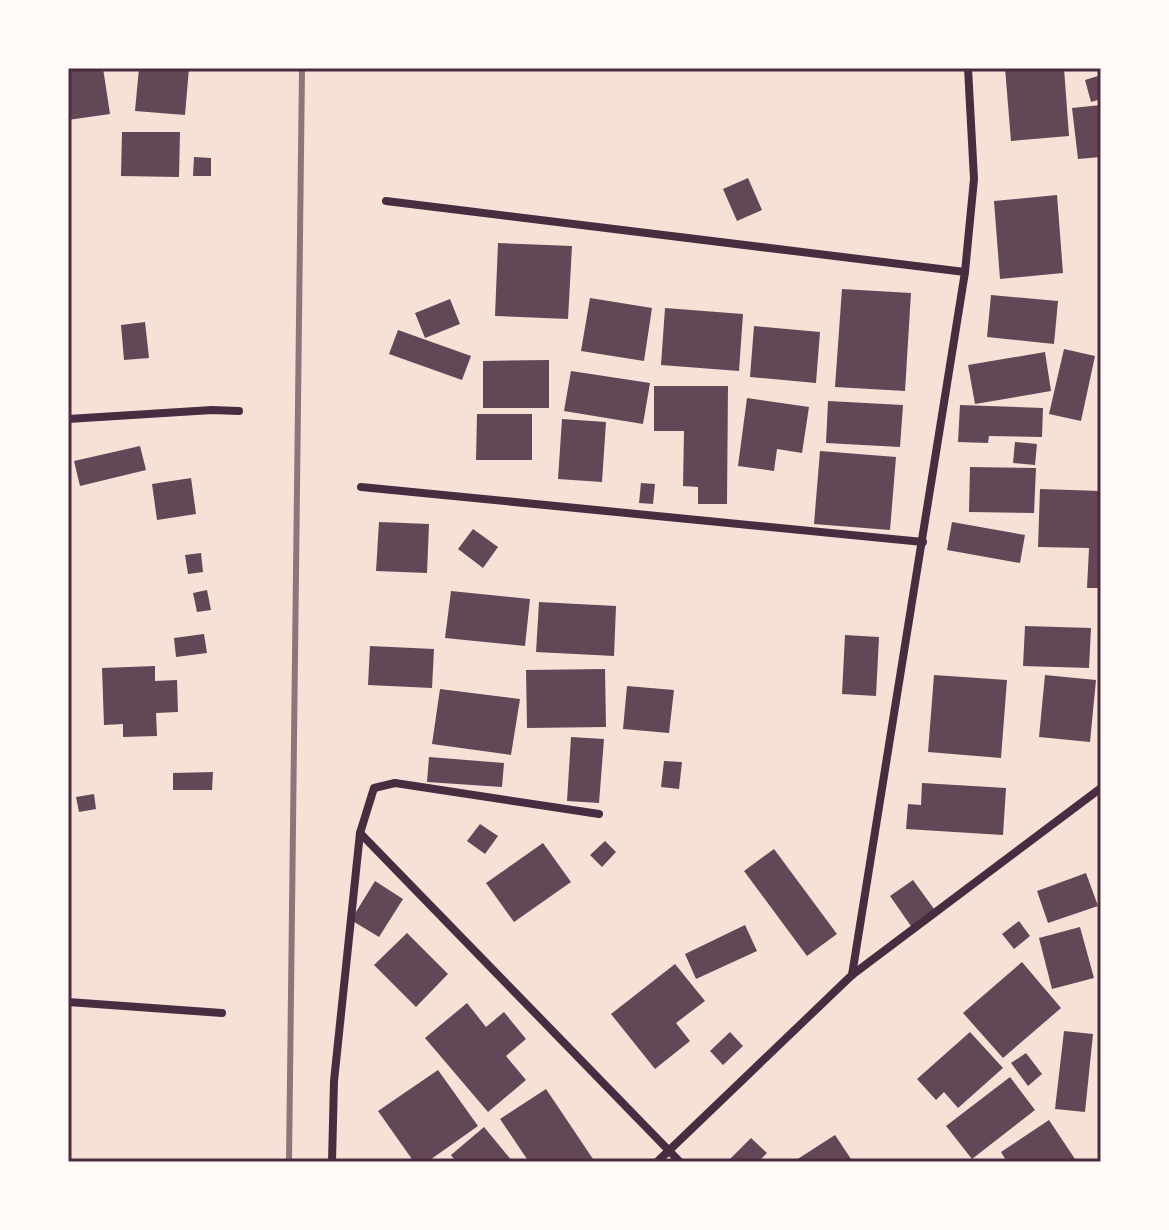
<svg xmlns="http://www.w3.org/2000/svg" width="1169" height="1230" font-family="Signika,sans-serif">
	<rect width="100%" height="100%" fill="#f7e1d7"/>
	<g fill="#644757">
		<path d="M68,68H103L110,114L68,120Z"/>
		<path d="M139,68H189L185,115L135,111Z"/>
		<path d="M1005,68H1064L1069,136L1011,141Z"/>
		<path d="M1101,75V99L1091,102L1085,80Z"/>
		<path d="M1101,105V157L1078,159L1072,108Z"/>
		<path d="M122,132H180L179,177L121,176Z"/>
		<path d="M194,157L211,158V176H193Z"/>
		<path d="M748,178L762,210L737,221L723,189Z"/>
		<path d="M1057,195L1063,273L1000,279L994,201Z"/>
		<path d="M498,243L572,246L568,319L495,316Z"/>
		<path d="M842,289L911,293L905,391L835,387Z"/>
		<path d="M991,295L1058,301L1054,344L987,337Z"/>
		<path d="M590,298L652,308L644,361L581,351Z"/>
		<path d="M450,299L460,324L425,338L415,313Z"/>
		<path d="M665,308L743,314L739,371L661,365Z"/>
		<path d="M145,322L149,358L124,360L121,325Z"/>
		<path d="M754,326L820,332L816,383L750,377Z"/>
		<path d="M398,330L471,356L462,380L389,354Z"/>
		<path d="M1064,349L1095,356L1081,421L1049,414Z"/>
		<path d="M1045,352L1051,391L975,404L968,365Z"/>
		<path d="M549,360V408H483V361Z"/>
		<path d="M571,371L650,383L643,424L564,411Z"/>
		<path d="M654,386H728L727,504H698V487L683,486L684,431H654Z"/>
		<path d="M747,398L809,407L802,453L777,449L774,471L738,466Z"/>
		<path d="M828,401L903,405L900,447L826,443Z"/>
		<path d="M960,405L1043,408L1042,437L989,436L988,443L958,442Z"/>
		<path d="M477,414H532V460H476Z"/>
		<path d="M562,419L606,422L602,482L558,479Z"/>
		<path d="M1015,442L1037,444L1035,465L1013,463Z"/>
		<path d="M140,446L146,470L80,486L74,461Z"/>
		<path d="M820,451L896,457L890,530L814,524Z"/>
		<path d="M970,467L1036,468L1034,513L969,512Z"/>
		<path d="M191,478L196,514L157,520L152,484Z"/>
		<path d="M641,483L655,484L653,504L639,503Z"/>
		<path d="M1040,489L1101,491V588H1087L1089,548L1038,547Z"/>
		<path d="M379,522L429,524L427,573L376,571Z"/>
		<path d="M952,522L1025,535L1020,563L947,550Z"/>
		<path d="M473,529L498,547L483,568L458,549Z"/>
		<path d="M201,553L203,572L188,574L185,555Z"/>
		<path d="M207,590L211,610L197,612L193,593Z"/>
		<path d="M451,591L530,599L525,646L445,638Z"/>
		<path d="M539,602L616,606L614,656L536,652Z"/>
		<path d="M1025,626L1091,628L1089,668L1023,666Z"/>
		<path d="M204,634L207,653L176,657L174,638Z"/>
		<path d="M845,635L879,637L876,696L842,694Z"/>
		<path d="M370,646L434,649L432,688L368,685Z"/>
		<path d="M155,666V681L177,680L178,712L156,713L157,736L123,737V724L104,725L102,668Z"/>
		<path d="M605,669L606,727L527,728L526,670Z"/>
		<path d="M934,675L1007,680L1001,758L928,752Z"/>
		<path d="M1045,675L1096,680L1090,742L1039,737Z"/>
		<path d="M627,686L674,690L669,733L623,729Z"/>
		<path d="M440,689L520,699L511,755L432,744Z"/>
		<path d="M571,737L604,739L599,803L567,801Z"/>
		<path d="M429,757L504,763L502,787L427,782Z"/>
		<path d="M664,761L682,762L679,789L661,787Z"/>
		<path d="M213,772L212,790H173V773Z"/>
		<path d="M922,783L1006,788L1003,835L906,829L908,804L921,805Z"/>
		<path d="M94,794L96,809L79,812L76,797Z"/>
		<path d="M480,824L498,836L485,854L467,841Z"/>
		<path d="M605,841L616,852L602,867L590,855Z"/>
		<path d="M543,843L571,882L514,922L486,883Z"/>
		<path d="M774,849L837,934L807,956L744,871Z"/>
		<path d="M1086,873L1098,906L1048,923L1037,891Z"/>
		<path d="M913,880L937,913L913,929L890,896Z"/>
		<path d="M375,881L403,899L379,937L351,920Z"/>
		<path d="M1019,921L1030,936L1014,949L1002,934Z"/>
		<path d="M745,925L757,951L696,979L685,954Z"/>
		<path d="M1080,927L1094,978L1052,989L1039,938Z"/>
		<path d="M407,933L448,974L416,1007L374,965Z"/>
		<path d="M1022,962L1061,1008L1003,1058L963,1013Z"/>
		<path d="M675,964L705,1001L676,1023L690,1041L655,1069L611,1014Z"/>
		<path d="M467,1003L486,1027L504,1012L526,1039L506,1056L526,1080L488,1112L425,1038Z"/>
		<path d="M1064,1031L1093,1034L1085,1112L1055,1109Z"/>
		<path d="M730,1032L743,1046L723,1065L710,1051Z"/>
		<path d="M970,1032L1003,1068L958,1108L944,1092L936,1100L917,1079Z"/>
		<path d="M1026,1053L1042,1074L1028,1086L1011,1063Z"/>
		<path d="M438,1070L478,1126L427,1162H414L378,1111Z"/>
		<path d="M1010,1077L1035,1110L972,1159L946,1126Z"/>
		<path d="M546,1089L595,1162H529L500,1119Z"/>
		<path d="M1049,1120L1077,1162H1007L1001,1152Z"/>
		<path d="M484,1127L513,1162H456L451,1155Z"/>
		<path d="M835,1135L853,1162H793Z"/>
		<path d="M751,1138L767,1153L758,1162H727Z"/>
	</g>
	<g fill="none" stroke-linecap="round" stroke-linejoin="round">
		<g stroke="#4a2c40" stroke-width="8">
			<path d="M386,201L965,272"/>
			<path d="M68,419L212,410L239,411"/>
			<path d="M361,487L923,542"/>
			<path d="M360,833L680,1162"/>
			<path d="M852,975L965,272L974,179L968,68"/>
			<path d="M68,1002L222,1013"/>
			<path d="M332,1162L334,1081L360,833L374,788L395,783L599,814"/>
			<path d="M657,1162L852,975L1101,788"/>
		</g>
		<path stroke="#8f747c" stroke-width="6" d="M289,1162L302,68"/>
	</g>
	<rect width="1169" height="1230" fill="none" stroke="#fffaf5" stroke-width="140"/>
	<rect x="70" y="70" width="1029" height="1090" fill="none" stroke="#4a2c40" stroke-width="3"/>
</svg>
